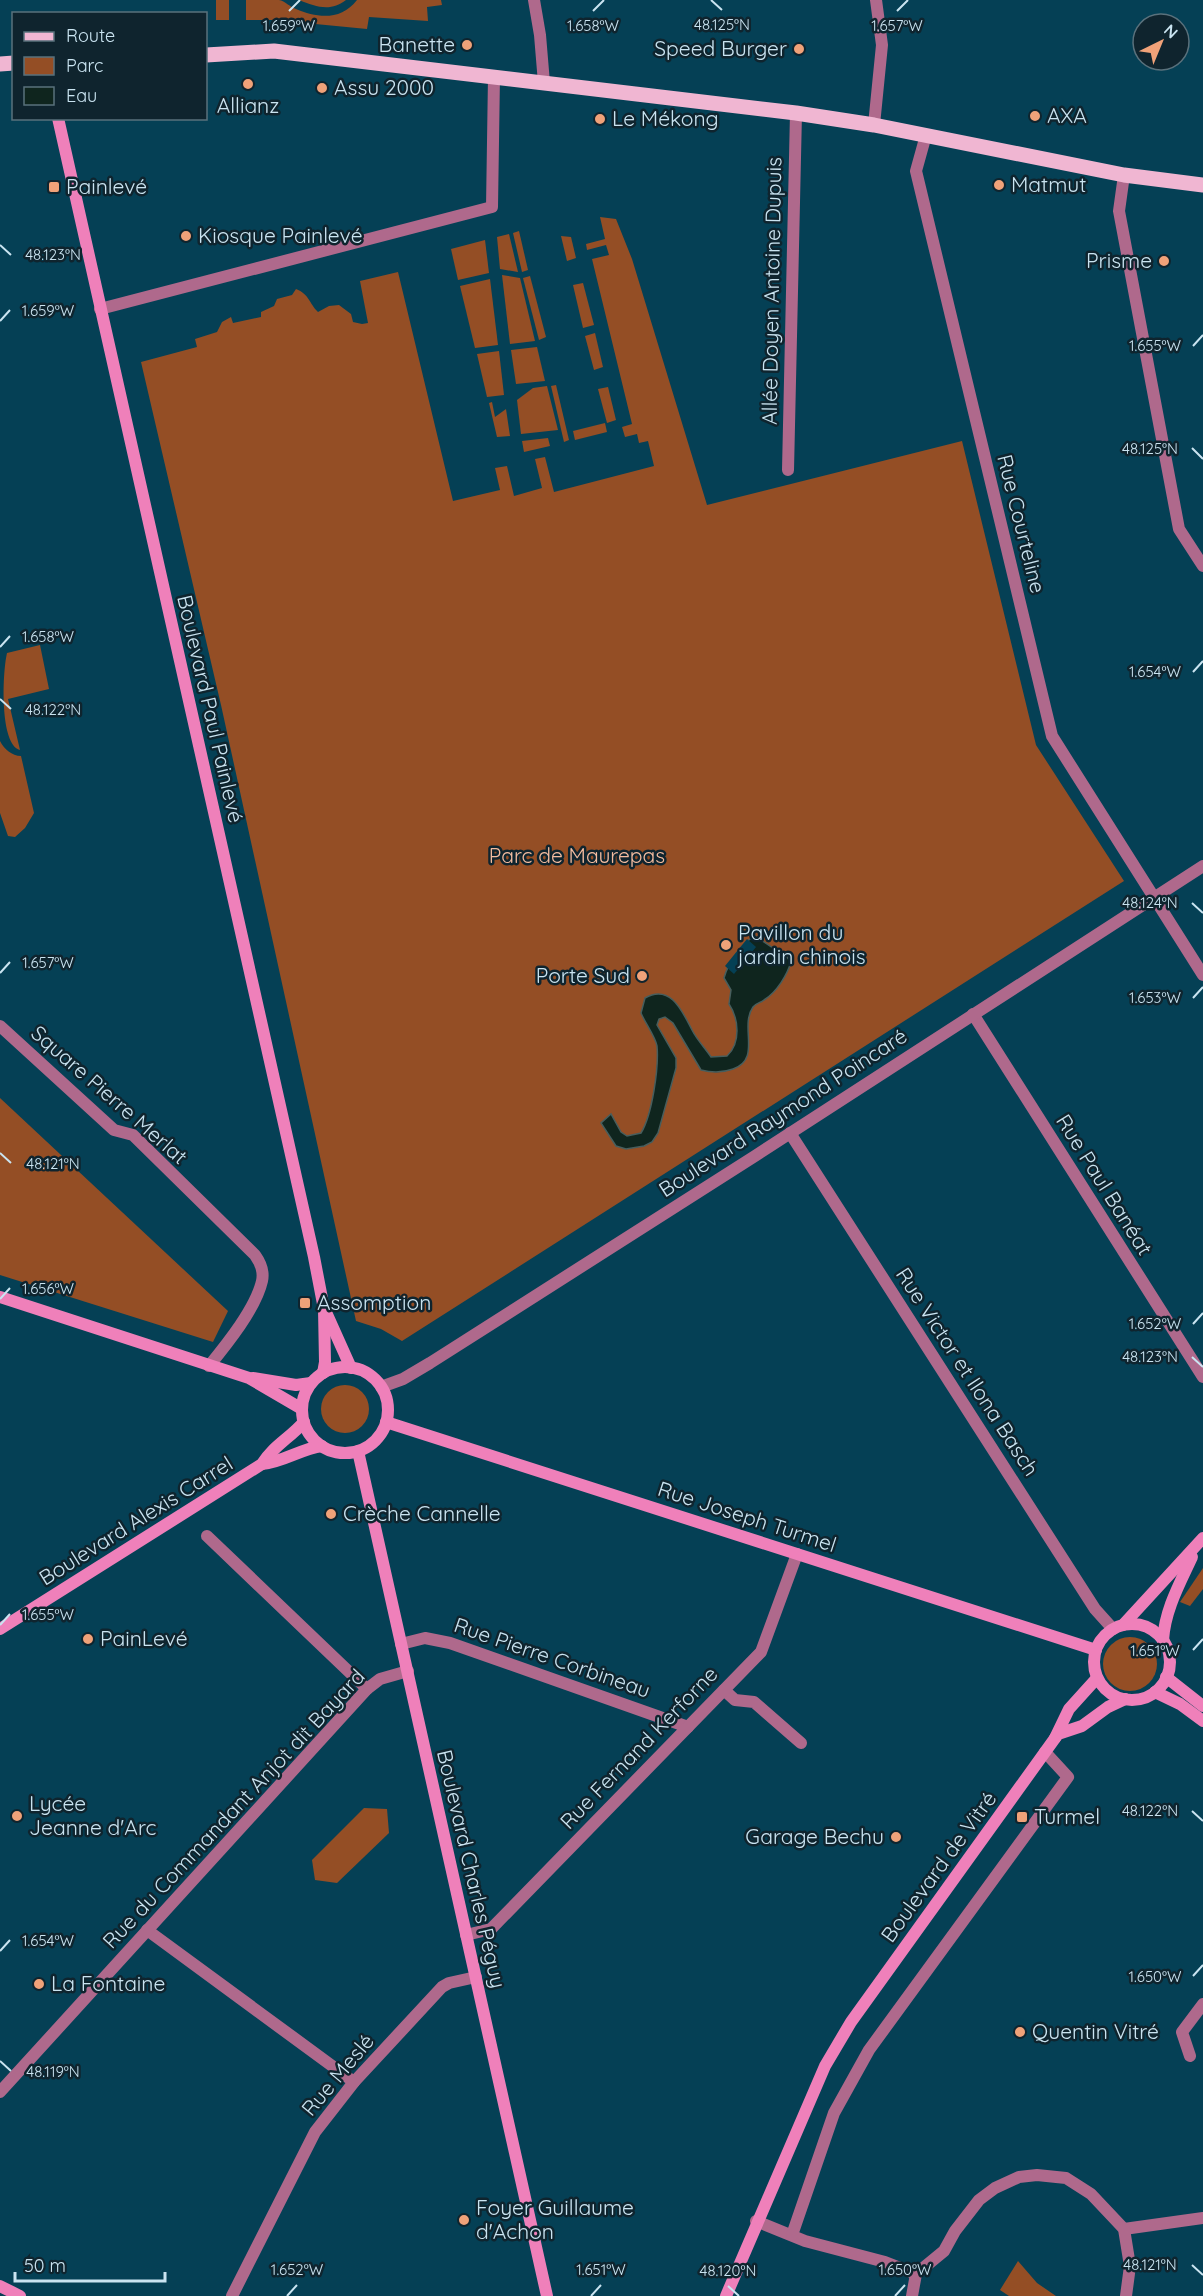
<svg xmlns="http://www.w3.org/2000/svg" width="1203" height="2296" font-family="Quicksand,sans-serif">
	<rect width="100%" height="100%" fill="#054055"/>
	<g fill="#944e25">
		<rect x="216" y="0" width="13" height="20"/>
		<path d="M246,0C256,0 269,0 279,0C285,1 290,7 296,9C317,18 341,21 357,0H441L442,5L427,7L428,21L369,17L367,29L274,20H246Z"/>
		<path d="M299,0H346C331,12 316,7 299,0Z"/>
		<path d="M600,217L616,219L632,259L707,505L962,441L1036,745L1124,881L402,1341L381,1329L356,1321L221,705L141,362L197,347L195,339L217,332L222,322L231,317L233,323L261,317V312L274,306L277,299L292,295L296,289C309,294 309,303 318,312L329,306L339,305L351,314L353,322L362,324L368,323L360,281L398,272L453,501L500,490L495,468L507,466L514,496L542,488L535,459L545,457L554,492L654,466L648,441L639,443L637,434L625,437L622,427L632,424L592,259L609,255L606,245L587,250L586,244L605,239Z"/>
		<path d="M519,231L528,270L522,272L513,233Z"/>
		<path d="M509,234L518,272L500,269L497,237Z"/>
		<path d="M561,236L571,237L576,258L567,261Z"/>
		<path d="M485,240L489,273L458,280L451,249Z"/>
		<path d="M502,275L520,278L535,341L510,344Z"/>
		<path d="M530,276L546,337L539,340L523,278Z"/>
		<path d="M490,279L498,345L475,348L460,286Z"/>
		<path d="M583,283L594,325L583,328L573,285Z"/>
		<path d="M595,333L603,367L594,370L585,336Z"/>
		<path d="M537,347L545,381L516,384L511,350Z"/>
		<path d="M499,351L504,395L487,397L477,354Z"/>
		<path d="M556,385L569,440L564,442L551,386Z"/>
		<path d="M547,386L558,430L521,434L517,400L533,388Z"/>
		<path d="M608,387L616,420L607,423L598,389Z"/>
		<path d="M492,402L495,417L506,409L510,436L497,437L489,403Z"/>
		<path d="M605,423L607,432L575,440L573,431Z"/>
		<path d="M548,438L550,446L524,452L522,441Z"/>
		<path d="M40,645L49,689L8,699L20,750C0,745 2,675 7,653Z"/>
		<path d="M0,741C4,749 12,756 21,756L34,813L25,828L15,837L8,836L0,813Z"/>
		<path d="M0,1098L228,1311L213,1342L0,1275Z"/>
		<circle cx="345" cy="1409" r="24"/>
		<path d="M1203,1568V1589L1190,1606L1180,1602Z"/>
		<circle cx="1130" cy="1664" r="27"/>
		<path d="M364,1808L387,1809L389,1833L337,1883L315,1880L312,1860Z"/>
		<path d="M1018,2261L1037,2283L1056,2296H1009L1000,2290Z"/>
	</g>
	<path fill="#0f251e" stroke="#475e5d" stroke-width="1.5" d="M755,936L773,948L780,949L791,962C787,975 777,992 764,1000C760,1003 756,1003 753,1007C739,1027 762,1059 733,1069C722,1073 713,1073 701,1070L673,1023L665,1017L659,1019L657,1025L676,1058V1068L658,1133L652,1142L644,1146L626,1149L616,1146L601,1123L611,1114L621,1132L627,1136L641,1133C652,1115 659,1068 657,1046C655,1036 645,1023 641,1013L645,998C671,983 683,1013 692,1030C697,1040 705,1048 711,1057L727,1056C741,1043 739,1019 729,1004L731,990L724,978C728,963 741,943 755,936Z"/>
	<path fill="#054055" d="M747,939L756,947L734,974L725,966Z"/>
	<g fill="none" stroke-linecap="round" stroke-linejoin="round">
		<g stroke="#af698c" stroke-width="12">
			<path d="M534,0L540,35L544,83"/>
			<path d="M874,125L882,45L876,0"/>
			<path d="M926,135L916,171L1052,736L1203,975"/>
			<path d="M1124,175L1119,211L1179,529L1203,566"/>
			<path d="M100,309L492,207L494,76"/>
			<path d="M788,470L796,113"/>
			<path d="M973,1014L1203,1377"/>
			<path d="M0,1026L114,1130L133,1135L255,1255C260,1262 264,1272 262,1281C256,1308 227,1344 209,1366"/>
			<path d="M790,1133L1095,1609L1113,1629"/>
			<path d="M381,1387L403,1379L430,1363L755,1156L1203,866"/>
			<path d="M207,1536L367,1689"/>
			<path d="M401,1644L425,1638L450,1643L688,1727"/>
			<path d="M724,1690L735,1700L754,1702L801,1743"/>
			<path d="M147,1930L354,2082"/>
			<path d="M466,1935L491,1929L761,1652L797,1554"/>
			<path d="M1190,2056L1182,2032L1203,2004"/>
			<path d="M0,2092L367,1689L380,1679L408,1671"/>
			<path d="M756,2221L805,2241L885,2262L916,2274"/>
			<path d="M1124,2229L1203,2218"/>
			<path d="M792,2235L834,2113L869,2050L1068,1777L1045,1752"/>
			<path d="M232,2296L315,2132L354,2082L442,1987L449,1983L476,1977"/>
			<path d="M912,2296L916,2274L944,2251L955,2231L979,2200L995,2188L1019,2177L1037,2175L1066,2178L1091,2194L1124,2229L1130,2266L1126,2296"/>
		</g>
		<g stroke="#ef80ba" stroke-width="12">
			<path d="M58,118L314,1257L324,1309L325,1362L323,1373"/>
			<path d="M0,1297L249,1378L302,1409"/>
			<path d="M325,1310L351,1368"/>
			<circle cx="345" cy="1410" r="43"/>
			<path d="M253,1378L296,1385L311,1383"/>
			<path d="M386,1422L1096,1650"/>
			<path d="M358,1451L547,2296"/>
			<path d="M262,1464C284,1462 300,1449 322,1446"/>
			<circle cx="1132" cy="1662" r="38"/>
			<path d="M1123,1625L1203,1538"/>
			<path d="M0,1629L262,1464C273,1446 290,1438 304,1422"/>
			<path d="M1163,1640C1165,1610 1179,1585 1192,1557"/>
			<path d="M1166,1677L1203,1706"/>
			<path d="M1155,1692L1180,1704L1203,1721"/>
			<path d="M1055,1738L1069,1709L1097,1678"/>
			<path d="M0,2286L20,2296"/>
			<path d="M726,2296L825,2066L851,2022L1058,1734L1082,1726L1108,1707L1125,1699"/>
		</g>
		<g stroke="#f0b6d2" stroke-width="15">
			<path d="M206,55L274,51L796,113L874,125L1124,175L1203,185"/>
			<path d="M0,64L14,63"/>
		</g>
	</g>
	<path fill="none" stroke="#cae4f1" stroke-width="2" d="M711,0L722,10M289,11L300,0M593,11L604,0M897,11L908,0M0,245L11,255M0,321L10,310M1193,346L1203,335M1192,448L1203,459M0,647L10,636M1193,672L1203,661M0,699L11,709M1192,903L1203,913M0,973L10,962M1193,998L1203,987M0,1153L11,1163M0,1299L10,1288M1193,1324L1203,1313M1192,1357L1203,1367M0,1625L10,1614M1193,1650L1203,1639M1192,1811L1203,1821M0,1951L10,1940M1193,1976L1203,1965M0,2061L11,2071M1192,2265L1203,2275M728,2286L739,2296M287,2296L297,2285M591,2296L601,2285M895,2296L905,2285"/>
	<g fill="#f0a279" stroke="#0f242e" stroke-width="2">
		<circle cx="467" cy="45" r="6"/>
		<circle cx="799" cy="49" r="6"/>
		<circle cx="248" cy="84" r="6"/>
		<circle cx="322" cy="88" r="6"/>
		<circle cx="1035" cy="116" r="6"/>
		<circle cx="600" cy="119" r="6"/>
		<circle cx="999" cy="185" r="6"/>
		<rect x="48" y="181" width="12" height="12" rx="3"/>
		<circle cx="186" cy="236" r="6"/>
		<circle cx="1164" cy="261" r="6"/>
		<circle cx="726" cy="945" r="6"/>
		<circle cx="642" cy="976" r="6"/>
		<rect x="299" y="1297" width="12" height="12" rx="3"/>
		<circle cx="331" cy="1514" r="6"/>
		<circle cx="88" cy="1639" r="6"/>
		<circle cx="17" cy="1816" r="6"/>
		<rect x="1016" y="1811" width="12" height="12" rx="3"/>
		<circle cx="896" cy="1837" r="6"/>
		<circle cx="39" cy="1984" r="6"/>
		<circle cx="1020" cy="2032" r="6"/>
		<circle cx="464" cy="2220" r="6"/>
	</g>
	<g text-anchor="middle" stroke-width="5" stroke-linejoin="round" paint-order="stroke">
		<g font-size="21" fill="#cae4f1" stroke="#0f242e" text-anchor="start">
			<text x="455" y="52" text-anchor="end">Banette</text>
			<text x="787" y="56" text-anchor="end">Speed Burger</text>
			<text x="334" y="95">Assu 2000</text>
			<text x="248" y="113" text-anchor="middle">Allianz</text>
			<text x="1047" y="123">AXA</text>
			<text x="612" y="126">Le Mékong</text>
			<text x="1011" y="192">Matmut</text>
			<text x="66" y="194">Painlevé</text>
			<text x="198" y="243">Kiosque Painlevé</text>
			<text x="1152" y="268" text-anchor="end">Prisme</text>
			<text x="738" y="940">Pavillon du<tspan x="738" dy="24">jardin chinois</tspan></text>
			<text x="630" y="983" text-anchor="end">Porte Sud</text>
			<text x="317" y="1310">Assomption</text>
			<text x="343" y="1521">Crèche Cannelle</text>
			<text x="100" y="1646">PainLevé</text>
			<text x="29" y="1811">Lycée<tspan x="29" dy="24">Jeanne d'Arc</tspan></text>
			<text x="1034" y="1824">Turmel</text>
			<text x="884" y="1844" text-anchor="end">Garage Bechu</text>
			<text x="51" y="1991">La Fontaine</text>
			<text x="1032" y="2039">Quentin Vitré</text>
			<text x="476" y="2215">Foyer Guillaume<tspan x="476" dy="24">d'Achon</tspan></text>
		</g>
		<g font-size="21" fill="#cae4f1" stroke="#0f242e">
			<text transform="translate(772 291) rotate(-89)" y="7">Allée Doyen Antoine Dupuis</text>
			<text transform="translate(1021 524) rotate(76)" y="7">Rue Courteline</text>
			<text transform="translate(210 709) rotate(77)" y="7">Boulevard Paul Painlevé</text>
			<text transform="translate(109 1095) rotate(41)" y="7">Square Pierre Merlat</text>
			<text transform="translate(783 1113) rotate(-33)" y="7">Boulevard Raymond Poincaré</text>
			<text transform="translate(1104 1185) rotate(58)" y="7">Rue Paul Banéat</text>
			<text transform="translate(967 1372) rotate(57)" y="7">Rue Victor et Ilona Basch</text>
			<text transform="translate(747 1517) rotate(18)" y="7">Rue Joseph Turmel</text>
			<text transform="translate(136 1521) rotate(-32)" y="7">Boulevard Alexis Carrel</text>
			<text transform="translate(552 1658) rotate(19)" y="7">Rue Pierre Corbineau</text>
			<text transform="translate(639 1748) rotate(-46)" y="7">Rue Fernand Kerforne</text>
			<text transform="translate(234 1809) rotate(-47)" y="7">Rue du Commandant Anjot dit Bayard</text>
			<text transform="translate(939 1867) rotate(-54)" y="7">Boulevard de Vitré</text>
			<text transform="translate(471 1869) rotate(77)" y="7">Boulevard Charles Péguy</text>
			<text transform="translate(338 2075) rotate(-50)" y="7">Rue Meslé</text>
		</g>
		<g font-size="21" fill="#f5bda0" stroke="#0f242e">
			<text x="577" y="863">Parc de Maurepas</text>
		</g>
	</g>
	<g font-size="15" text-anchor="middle" fill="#cae4f1" stroke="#0f242e" stroke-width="5" stroke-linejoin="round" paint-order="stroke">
		<text x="722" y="30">48.125°N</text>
		<text x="289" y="31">1.659°W</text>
		<text x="593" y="31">1.658°W</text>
		<text x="897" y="31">1.657°W</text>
		<text x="53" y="260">48.123°N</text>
		<text x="48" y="316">1.659°W</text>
		<text x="1155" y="351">1.655°W</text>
		<text x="1150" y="454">48.125°N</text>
		<text x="48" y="642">1.658°W</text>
		<text x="1155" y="677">1.654°W</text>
		<text x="53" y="715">48.122°N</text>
		<text x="1150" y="908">48.124°N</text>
		<text x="48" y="968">1.657°W</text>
		<text x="1155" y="1003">1.653°W</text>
		<text x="53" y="1169">48.121°N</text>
		<text x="48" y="1294">1.656°W</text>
		<text x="1155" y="1329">1.652°W</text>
		<text x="1150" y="1362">48.123°N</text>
		<text x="48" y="1620">1.655°W</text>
		<text x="1155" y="1656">1.651°W</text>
		<text x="1150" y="1816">48.122°N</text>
		<text x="48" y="1946">1.654°W</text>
		<text x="1155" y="1982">1.650°W</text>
		<text x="53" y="2077">48.119°N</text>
		<text x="1150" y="2270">48.121°N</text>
		<text x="297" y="2275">1.652°W</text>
		<text x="601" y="2275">1.651°W</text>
		<text x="905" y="2275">1.650°W</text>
		<text x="728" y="2276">48.120°N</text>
	</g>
	<rect x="12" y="12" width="195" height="108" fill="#0f242e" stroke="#5a717c" stroke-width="1.5"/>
	<rect x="24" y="32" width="30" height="9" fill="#f0b6d2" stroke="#5a717c" stroke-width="1.5"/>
	<text x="66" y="42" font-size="18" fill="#cae4f1">Route</text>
	<rect x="24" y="57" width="30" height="18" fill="#944e25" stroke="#5a717c" stroke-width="1.5"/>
	<text x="66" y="72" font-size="18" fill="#cae4f1">Parc</text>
	<rect x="24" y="87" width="30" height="18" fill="#0f251e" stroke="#5a717c" stroke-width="1.5"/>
	<text x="66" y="102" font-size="18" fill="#cae4f1">Eau</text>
	<g transform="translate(1161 42) rotate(43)"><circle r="28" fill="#0f242e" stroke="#5a717c" stroke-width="1.5"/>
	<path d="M0-4.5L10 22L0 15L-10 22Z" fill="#f0a279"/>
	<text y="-9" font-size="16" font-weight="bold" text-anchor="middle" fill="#cae4f1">N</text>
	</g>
	<path d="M15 2272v9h150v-9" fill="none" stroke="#cae4f1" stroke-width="3"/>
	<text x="24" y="2272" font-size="18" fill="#cae4f1" stroke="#0f242e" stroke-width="4.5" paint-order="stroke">50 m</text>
</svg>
